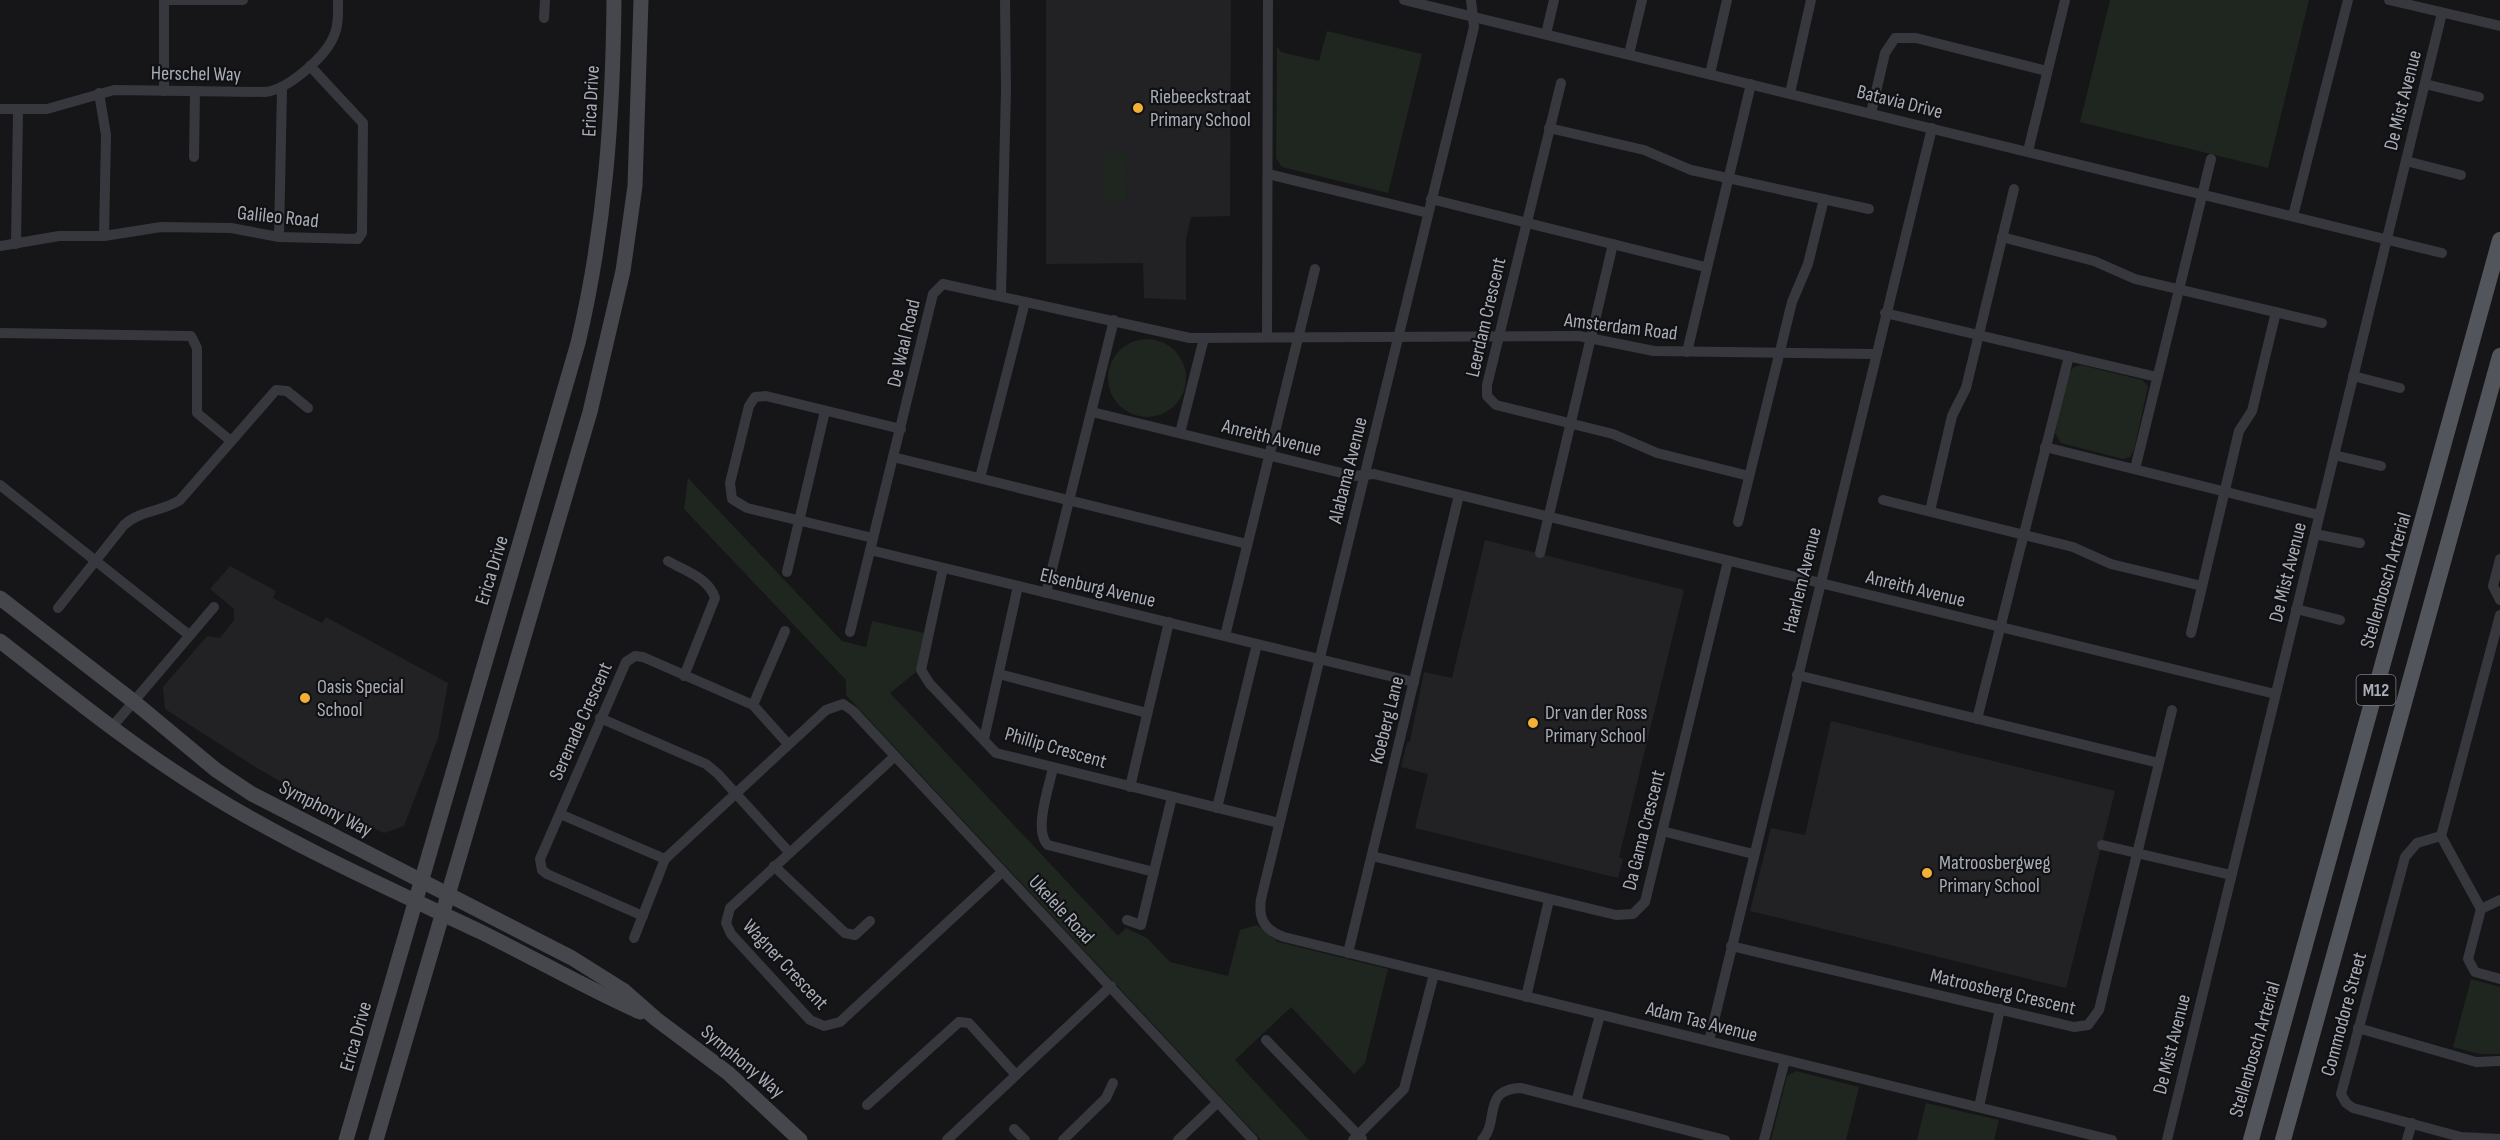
<svg xmlns="http://www.w3.org/2000/svg" width="2500" height="1140" font-family="'Sofia Sans Condensed',sans-serif">
	<rect width="100%" height="100%" fill="#161618"/>
	<g fill="#222225">
		<path d="M1046,0H1231L1230,216L1191,217L1186,239V300L1144,298L1143,263L1046,264Z"/>
		<path d="M1485,540L1684,590L1619,857L1623,859L1618,878L1415,828L1428,774L1401,767L1407,743L1410,741L1424,672L1452,678Z"/>
		<path d="M230,566L276,591L273,598L322,623L326,617L448,683L438,738L404,826L384,833L304,795L257,768L165,709L163,687L207,636L220,638L234,620V609L210,589Z"/>
		<path d="M1831,721L2115,791L2066,988L1750,911L1771,828L1805,835Z"/>
	</g>
	<g fill="#1e261f">
		<path d="M2110,0H2309L2268,168L2080,122Z"/>
		<path d="M1327,31L1422,54L1388,193L1282,167L1276,158L1277,46L1281,52L1319,61Z"/>
		<path d="M1103,153H1127L1126,200H1103Z"/>
		<circle cx="1147" cy="378" r="39"/>
		<path d="M2081,365L2142,380L2148,386L2134,450L2130,457L2123,459L2061,443L2055,433L2069,373L2074,367Z"/>
		<path d="M688,478L842,641L866,647L872,621L924,633L916,672L890,693L1118,936L1126,928L1147,938L1170,962L1228,976L1240,930L1257,925L1278,942L1388,969L1365,1063L1354,1074L1291,1007L1235,1060L1309,1140H1261L846,695V680L684,509Z"/>
		<path d="M2471,979L2500,987V1054H2479L2453,1047Z"/>
		<path d="M1796,1071L1859,1087L1846,1140H1771L1787,1076Z"/>
		<path d="M1926,1103L1999,1120L1994,1140H1917Z"/>
	</g>
	<g fill="none" stroke-linecap="round" stroke-linejoin="round">
		<g stroke="#37383d" stroke-width="10">
			<path d="M164,0H243"/>
			<path d="M1404,0L2442,253"/>
			<path d="M1471,0L1474,27L1261,899C1258,920 1265,930 1284,937L2112,1140"/>
			<path d="M2389,0L2500,26"/>
			<path d="M544,18L545,0"/>
			<path d="M1546,34L1554,0"/>
			<path d="M1629,54L1642,0"/>
			<path d="M1710,74L1727,0"/>
			<path d="M1561,83L1487,385V396L1496,405L1613,434L1657,453L1749,476"/>
			<path d="M2425,84L2479,97"/>
			<path d="M164,91V0"/>
			<path d="M99,93L106,135L104,236"/>
			<path d="M1790,93L1811,0"/>
			<path d="M0,109H47L114,90L265,92C288,90 328,55 335,33C339,23 338,11 338,0"/>
			<path d="M1871,113L1885,53L1895,38H1916L2047,71"/>
			<path d="M1549,128L1644,150L1691,170L1869,209"/>
			<path d="M2028,151L2065,0"/>
			<path d="M194,157L195,91"/>
			<path d="M2406,161L2461,175"/>
			<path d="M1268,174L1428,213"/>
			<path d="M1431,199L1705,267"/>
			<path d="M2293,216L2348,0"/>
			<path d="M279,237L282,89"/>
			<path d="M2002,237L2094,261L2135,279L2322,323"/>
			<path d="M16,244L18,110"/>
			<path d="M0,246L59,236H104L161,227L231,228L279,237L358,239L362,233L363,123L310,66"/>
			<path d="M1001,295L1006,90L1005,0"/>
			<path d="M1885,313L2157,377"/>
			<path d="M0,333L191,336L197,348V413L231,441"/>
			<path d="M1267,337L1268,0"/>
			<path d="M1687,352L1751,84"/>
			<path d="M2353,376L2400,388"/>
			<path d="M1092,412L1354,476L1374,474L2275,694"/>
			<path d="M1180,433L1204,338"/>
			<path d="M2045,447L2319,515"/>
			<path d="M2334,455L2381,466"/>
			<path d="M893,457L1247,544"/>
			<path d="M2135,469L2211,159"/>
			<path d="M980,478L1025,302"/>
			<path d="M0,485L189,635"/>
			<path d="M1883,500L2073,547L2111,564L2202,586"/>
			<path d="M1930,511L1952,416L1966,388L2014,189"/>
			<path d="M1738,522L1792,302L1808,264L1824,199"/>
			<path d="M2315,534L2360,543"/>
			<path d="M873,538L747,508L732,499L730,483L749,406L755,397L766,396L901,429"/>
			<path d="M870,550L1414,682"/>
			<path d="M1540,553L1613,244"/>
			<path d="M2500,559L2493,586L2500,600"/>
			<path d="M668,561C685,571 709,578 715,598L684,676"/>
			<path d="M943,568L921,670L930,684L996,753L1279,823"/>
			<path d="M787,572L825,411"/>
			<path d="M1046,593L1114,320"/>
			<path d="M58,608L124,525C140,510 162,512 180,500L276,390L287,391L308,408"/>
			<path d="M2296,609L2340,620"/>
			<path d="M850,632L933,294L943,284L1190,338L1579,336L1654,351L1875,354"/>
			<path d="M2191,633L2239,431L2252,411L2276,312"/>
			<path d="M1225,636L1315,269"/>
			<path d="M999,674L1147,713"/>
			<path d="M1797,675L2159,763"/>
			<path d="M753,705L785,631"/>
			<path d="M600,718L706,764L718,774L789,852"/>
			<path d="M1977,719L2069,356"/>
			<path d="M112,727L214,607"/>
			<path d="M984,739L1018,586"/>
			<path d="M894,757L730,908L726,923L731,934L810,1020L824,1026L840,1022L1002,872"/>
			<path d="M1053,768C1049,787 1033,831 1048,845L1154,872"/>
			<path d="M1130,787L1169,622"/>
			<path d="M1217,808L1257,644"/>
			<path d="M560,814L665,859"/>
			<path d="M1662,831L1753,854"/>
			<path d="M2441,836L2417,843L2405,857L2341,1094L2346,1103L2353,1108L2461,1137L2500,1139"/>
			<path d="M2102,845L2231,875"/>
			<path d="M1372,856L1616,915L1633,914L1645,902L1728,561"/>
			<path d="M774,866L845,933L855,935L870,921"/>
			<path d="M2500,900L2481,909L2468,959L2475,972L2500,979"/>
			<path d="M2481,909L2441,836L2500,615"/>
			<path d="M643,916L547,874L542,870L540,859L626,662L635,656L643,657L753,705L788,744"/>
			<path d="M1127,920L1141,925L1172,797"/>
			<path d="M634,938L665,859L826,710L843,704L853,711L1253,1140"/>
			<path d="M1731,946L2074,1027L2088,1025L2099,1010L2172,710"/>
			<path d="M1348,953L1459,495"/>
			<path d="M1526,997L1549,900"/>
			<path d="M2358,1028L2476,1062L2500,1061"/>
			<path d="M1266,1040L1362,1139"/>
			<path d="M1709,1041L1932,128"/>
			<path d="M1576,1102L1600,1015"/>
			<path d="M867,1105L959,1022L969,1023L1016,1075"/>
			<path d="M1979,1107L2000,1009"/>
			<path d="M1014,1129L1025,1140"/>
			<path d="M947,1140L1111,986"/>
			<path d="M1063,1140L1106,1098L1113,1083"/>
			<path d="M1178,1140L1218,1102"/>
			<path d="M1353,1140L1404,1089L1434,974"/>
			<path d="M1482,1140C1500,1122 1481,1089 1521,1088L1725,1140"/>
			<path d="M1764,1140L1785,1060"/>
			<path d="M2167,1140L2442,13"/>
			<path d="M2407,1140L2412,1123"/>
		</g>
		<g stroke="#45474d" stroke-width="15">
			<path d="M0,598L133,701L216,770L252,794L572,958L623,990L656,1019L728,1073L800,1140"/>
			<path d="M0,641C67,693 133,747 206,792C293,846 388,888 481,932C534,958 586,988 640,1012"/>
			<path d="M346,1140L578,343C605,229 613,116 614,0"/>
			<path d="M376,1140L590,412L623,271L635,186L641,0"/>
		</g>
		<g stroke="#53555c" stroke-width="16">
			<path d="M2251,1140L2500,240"/>
			<path d="M2283,1140L2500,356"/>
		</g>
	</g>
	<g fill="#f2b134" stroke="#111113" stroke-width="2">
		<circle cx="1138" cy="108" r="6"/>
		<circle cx="305" cy="698" r="6"/>
		<circle cx="1533" cy="723" r="6"/>
		<circle cx="1927" cy="873" r="6"/>
	</g>
	<g text-anchor="middle" stroke-width="4.5" stroke-linejoin="round" paint-order="stroke">
		<rect fill="#111113" stroke="#7b7e86" stroke-width="1.5" x="2356.5" y="675" width="39" height="30" rx="4.5"/>
		<g font-size="18" font-weight="bold" fill="#a8adb8">
			<text x="2376" y="696">M12</text>
		</g>
		<g font-size="20" fill="#a8adb8" stroke="#111113">
			<text transform="translate(196 73) rotate(1)" y="7">Herschel Way</text>
			<text transform="translate(2402 100) rotate(-76)" y="7">De Mist Avenue</text>
			<text transform="translate(590 101) rotate(-87)" y="7">Erica Drive</text>
			<text transform="translate(1900 101) rotate(14)" y="7">Batavia Drive</text>
			<text transform="translate(278 216) rotate(6)" y="7">Galileo Road</text>
			<text transform="translate(1485 317) rotate(-77)" y="7">Leerdam Crescent</text>
			<text transform="translate(1621 326) rotate(7)" y="7">Amsterdam Road</text>
			<text transform="translate(903 343) rotate(-77)" y="7">De Waal Road</text>
			<text transform="translate(1272 437) rotate(14)" y="7">Anreith Avenue</text>
			<text transform="translate(1347 470) rotate(-76)" y="7">Alabama Avenue</text>
			<text transform="translate(491 570) rotate(-73)" y="7">Erica Drive</text>
			<text transform="translate(2287 572) rotate(-76)" y="7">De Mist Avenue</text>
			<text transform="translate(1801 580) rotate(-76)" y="7">Haarlem Avenue</text>
			<text transform="translate(2385 580) rotate(-74)" y="7">Stellenbosch Arterial</text>
			<text transform="translate(1098 587) rotate(13)" y="7">Elsenburg Avenue</text>
			<text transform="translate(1916 588) rotate(14)" y="7">Anreith Avenue</text>
			<text transform="translate(1386 720) rotate(-76)" y="7">Koeberg Lane</text>
			<text transform="translate(580 721) rotate(-66)" y="7">Serenade Crescent</text>
			<text transform="translate(1056 747) rotate(16)" y="7">Phillip Crescent</text>
			<text transform="translate(326 808) rotate(27)" y="7">Symphony Way</text>
			<text transform="translate(1643 830) rotate(-76)" y="7">Da Gama Crescent</text>
			<text transform="translate(1062 909) rotate(47)" y="7">Ukelele Road</text>
			<text transform="translate(786 964) rotate(47)" y="7">Wagner Crescent</text>
			<text transform="translate(2003 991) rotate(13)" y="7">Matroosberg Crescent</text>
			<text transform="translate(2343 1014) rotate(-75)" y="7">Commodore Street</text>
			<text transform="translate(1702 1021) rotate(14)" y="7">Adam Tas Avenue</text>
			<text transform="translate(355 1036) rotate(-74)" y="7">Erica Drive</text>
			<text transform="translate(2171 1044) rotate(-76)" y="7">De Mist Avenue</text>
			<text transform="translate(2254 1049) rotate(-74)" y="7">Stellenbosch Arterial</text>
			<text transform="translate(743 1061) rotate(40)" y="7">Symphony Way</text>
		</g>
		<g font-size="20" fill="#a8adb8" stroke="#111113" text-anchor="start">
			<text x="1150" y="103">Riebeeckstraat<tspan x="1150" dy="23">Primary School</tspan></text>
			<text x="317" y="693">Oasis Special<tspan x="317" dy="23">School</tspan></text>
			<text x="1545" y="719">Dr van der Ross<tspan x="1545" dy="23">Primary School</tspan></text>
			<text x="1939" y="869">Matroosbergweg<tspan x="1939" dy="23">Primary School</tspan></text>
		</g>
	</g>
</svg>
